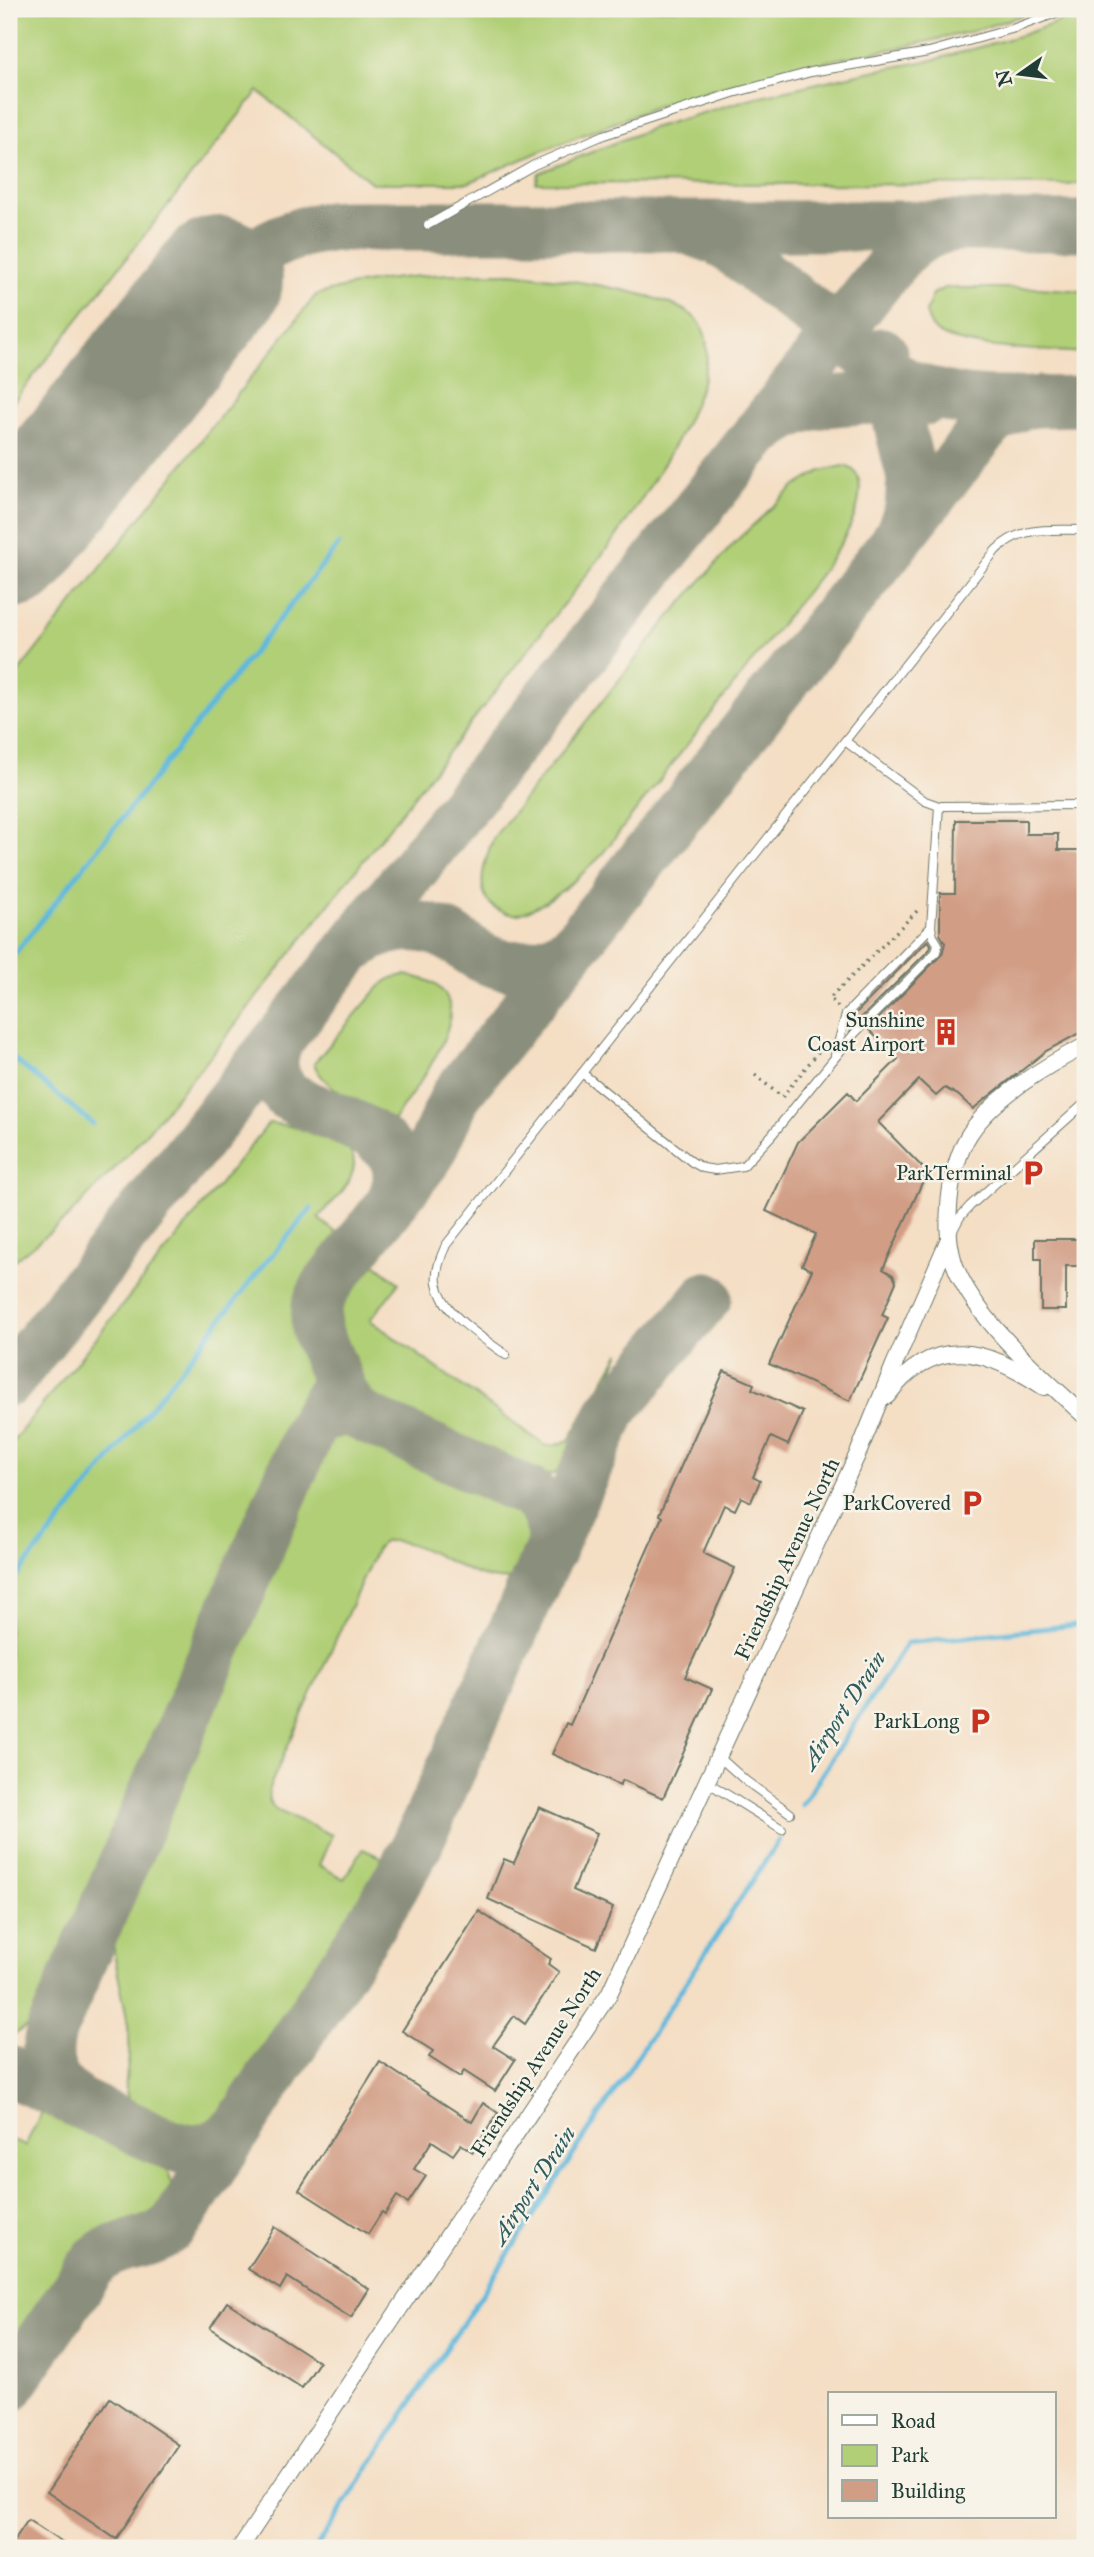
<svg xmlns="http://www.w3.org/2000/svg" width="1094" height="2557" font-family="'IM FELL Great Primer',serif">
	<rect width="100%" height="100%" fill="#f7f3e8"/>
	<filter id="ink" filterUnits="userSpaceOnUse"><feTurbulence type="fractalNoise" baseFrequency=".0143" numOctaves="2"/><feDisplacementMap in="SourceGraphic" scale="14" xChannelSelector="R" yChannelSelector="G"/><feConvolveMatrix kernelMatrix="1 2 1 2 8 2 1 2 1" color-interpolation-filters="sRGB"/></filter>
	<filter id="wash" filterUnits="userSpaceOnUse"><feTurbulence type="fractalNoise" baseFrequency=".00686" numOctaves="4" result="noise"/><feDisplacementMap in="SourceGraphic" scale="28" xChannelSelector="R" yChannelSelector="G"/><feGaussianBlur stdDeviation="1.57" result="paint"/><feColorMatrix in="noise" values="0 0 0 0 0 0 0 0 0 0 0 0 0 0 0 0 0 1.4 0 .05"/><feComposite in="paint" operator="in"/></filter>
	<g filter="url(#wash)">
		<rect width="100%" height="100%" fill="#f4dec4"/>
		<g fill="#b0cf76" stroke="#688655" stroke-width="2">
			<path d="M9,9H1042L970,32L903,47L842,58L733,84L660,105L539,152L468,183H372L258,91L9,407Z"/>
			<path d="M1085,12V183L1066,185L536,183L539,173L652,128L752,98L862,73L937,59L1022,35Z"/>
			<path d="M513,273C552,278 674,291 698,321C736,369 644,495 616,537L213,1053L132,1150L66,1219L9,1265V684L316,295C380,275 446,273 513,273Z"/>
			<path d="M944,288H1039L1085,291V353C1050,350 969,350 940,334C932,330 928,321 926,312L933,294Z"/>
			<path d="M843,466C870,469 858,510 850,526C843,543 831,558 821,573L599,858C577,879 554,900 525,912C516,916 507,914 499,910C471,896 485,859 494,837L671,615L736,541L794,487L821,471Z"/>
			<path d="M405,975C500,988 419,1081 393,1121C370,1109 322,1090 314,1063L380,986L392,978Z"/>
			<path d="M269,1123C294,1126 367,1135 352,1174C347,1190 329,1205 318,1218L344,1239C293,1301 288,1305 321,1381L50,2000C40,2017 28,2029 9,2036V1446Z"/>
			<path d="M370,1260L399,1283L370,1320L546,1446L556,1445L569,1440L620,1352L573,1461C560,1474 547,1478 529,1475L380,1409C374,1405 367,1400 363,1395C351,1378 332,1331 337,1311C342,1292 359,1275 370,1260Z"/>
			<path d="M342,1430H349L517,1504C549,1527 534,1551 521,1580C508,1580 495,1580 482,1576C453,1567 412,1535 383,1542L376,1550L269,1788C268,1798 268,1803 276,1810L332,1835L319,1865L344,1879L363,1849L391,1862L240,2093L218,2119L208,2127L186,2132L131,2104C121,2089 128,2072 129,2056C133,2009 107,1962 114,1914L318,1449L328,1438Z"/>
			<path d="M45,2106L156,2155C166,2163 170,2171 171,2183C174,2205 160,2221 139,2227C128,2231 117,2230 107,2234C95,2239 85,2248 76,2257L9,2356V2139L25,2146Z"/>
		</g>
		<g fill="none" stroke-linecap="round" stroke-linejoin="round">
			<g stroke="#5db8db" stroke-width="5">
				<path d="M9,961L339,544"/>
				<path d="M9,1055L93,1124"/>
				<path d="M9,1586L267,1261L311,1209"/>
				<path d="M802,1805L907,1643L1085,1624"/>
				<path d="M316,2548L779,1840"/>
			</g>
			<g stroke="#8a8e7c" stroke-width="51">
				<path d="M687,229L718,240L730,248L888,372C943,412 1020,401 1085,401"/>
				<path d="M882,353L912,478L910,510L900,534"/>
				<path d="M105,423L229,274C261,245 298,228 341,226H1085"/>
				<path d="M766,428C810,391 872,400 926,400"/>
				<path d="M352,949C380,925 418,919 451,937C462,944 472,952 483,958C515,973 552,965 578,942"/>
				<path d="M278,1041C269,1061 272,1079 287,1095C328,1122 429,1132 389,1206"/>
				<path d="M9,1381L895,260C911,241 930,230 954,226"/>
				<path d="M327,1415L342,1411L354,1413L530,1493C548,1507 554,1527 551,1550"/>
				<path d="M359,1415L351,1407L343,1393L318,1334L316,1320L317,1305L326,1286L428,1157L456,1095L986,427C1001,412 1019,403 1040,401"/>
				<path d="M9,2071L166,2143C196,2156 217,2150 239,2126"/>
				<path d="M78,2102C50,2084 42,2060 52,2029L311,1427L333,1390L336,1377"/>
				<path d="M9,2387L96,2260C121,2239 155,2249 177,2221L382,1907L416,1847L612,1411L707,1297"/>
			</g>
			<path stroke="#8a8e7c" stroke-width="128" d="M9,545L219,280"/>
		</g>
		<g id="blocks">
			<g fill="#d19d85">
				<path d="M956,820H1026V834H1058V850H1085V1030L1046,1051L973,1109L958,1095L945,1088L936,1096L919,1080L878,1122L927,1172L883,1269L893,1275L896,1282L882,1315L888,1318L850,1401L769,1364L812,1270L802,1265L816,1234L766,1211L798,1142L848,1092L856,1101L898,1059L868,1029L942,954L945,943L940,934V893H955Z"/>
				<path d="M928,940L931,945L930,949L859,1020L854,1015Z"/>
				<path d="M1035,1239H1085V1266H1066V1310H1041V1259H1035Z"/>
				<path d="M724,1371L754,1384L752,1389L803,1412L788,1445L771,1437L753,1477L760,1481L751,1502L741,1497L735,1510L724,1505L703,1553L735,1568L685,1677L712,1689L663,1798L623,1780L620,1785L552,1754L566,1723L570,1725L662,1517L659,1515Z"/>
				<path d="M539,1807L597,1833L573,1890L613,1908L596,1948L488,1899L504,1859L514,1863Z"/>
				<path d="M479,1911L551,1959L548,1964L559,1972L525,2024L514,2016L493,2046L515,2060L495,2091L464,2071L460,2077L429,2057L433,2051L402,2031Z"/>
				<path d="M380,2062L472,2122L483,2103L498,2113L473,2152L461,2144L453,2155L432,2141L414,2169L426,2176L408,2203L397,2196L385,2214L382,2212L368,2234L299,2190Z"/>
				<path d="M275,2227L369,2289L351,2318L287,2277L280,2289L248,2269Z"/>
				<path d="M227,2302L319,2362L302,2388L210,2328Z"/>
				<path d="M110,2398L179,2445L116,2539L47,2492Z"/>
				<path d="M28,2520L70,2548H9Z"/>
			</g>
		</g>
	</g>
	<g filter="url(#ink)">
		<use href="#blocks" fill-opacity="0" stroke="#6a7566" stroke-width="2"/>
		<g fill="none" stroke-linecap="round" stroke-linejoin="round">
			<defs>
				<g id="lane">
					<path d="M428,225L534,165L604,135L733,93L811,72L929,52L1015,28L1067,9"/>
					<path d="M845,741L925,801L939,806L1085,805"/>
					<path d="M835,1055L846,1014L931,927"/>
					<path d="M582,1073L692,1162L703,1168L715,1170L743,1166L771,1136L855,1033L936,952L938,944L933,936L931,927L939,806"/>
					<path d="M952,1232L960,1217L970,1206L1085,1103"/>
					<path d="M506,1355C481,1336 443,1315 437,1283C435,1270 441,1256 446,1245L996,550C1021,525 1052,530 1085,530"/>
					<path d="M719,1757L746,1781L790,1813"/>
					<path d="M707,1782L782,1829"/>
				</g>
				<g id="street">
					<path d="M1085,1046C1046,1065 987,1101 966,1140C956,1159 950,1186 949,1207C947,1232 949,1257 961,1279C985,1327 1045,1380 1085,1416"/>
					<path d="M887,1396C935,1332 986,1349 1044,1387"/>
					<path d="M240,2548L609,1994L859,1451L894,1365L948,1241"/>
				</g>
			</defs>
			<use href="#lane" stroke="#6a7566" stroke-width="10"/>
			<use href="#street" stroke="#6a7566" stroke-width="18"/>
			<g stroke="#6a7566" stroke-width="3.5" stroke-dasharray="2 5" stroke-linecap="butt">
				<path d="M838,1007L830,998L920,908"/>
				<path d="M755,1075L782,1097L823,1046"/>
			</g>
			<use href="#lane" stroke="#fff" stroke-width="8"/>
			<use href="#street" stroke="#fff" stroke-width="16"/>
		</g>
	</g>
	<defs>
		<symbol id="building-bare" viewBox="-9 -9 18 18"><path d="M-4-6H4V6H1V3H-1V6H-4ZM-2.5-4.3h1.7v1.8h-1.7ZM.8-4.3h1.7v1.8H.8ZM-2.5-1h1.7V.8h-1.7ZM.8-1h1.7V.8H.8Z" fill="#c8321e" stroke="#f7f3e8" stroke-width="2.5" paint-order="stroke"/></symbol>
		<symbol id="parking-bare" viewBox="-9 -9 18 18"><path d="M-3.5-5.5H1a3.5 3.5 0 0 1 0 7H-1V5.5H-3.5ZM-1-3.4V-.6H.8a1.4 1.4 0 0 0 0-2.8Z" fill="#c8321e" stroke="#f7f3e8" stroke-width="2.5" paint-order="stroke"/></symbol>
	</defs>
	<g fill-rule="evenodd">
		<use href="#building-bare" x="927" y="1013" width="38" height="38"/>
		<use href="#parking-bare" x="1014" y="1154" width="38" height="38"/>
		<use href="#parking-bare" x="953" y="1484" width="38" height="38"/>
		<use href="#parking-bare" x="961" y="1702" width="38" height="38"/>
	</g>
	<g text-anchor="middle" stroke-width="5" stroke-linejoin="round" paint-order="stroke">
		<g font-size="21" fill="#1f3d34" stroke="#f7f3e8" text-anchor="end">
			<text x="925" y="1027">Sunshine<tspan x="925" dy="24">Coast Airport</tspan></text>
			<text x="1012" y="1180">ParkTerminal</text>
			<text x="951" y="1510">ParkCovered</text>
			<text x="959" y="1728">ParkLong</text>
		</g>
		<g font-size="21" fill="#1f3d34" stroke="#f7f3e8">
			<text transform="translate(787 1559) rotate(-65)" y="7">Friendship Avenue North</text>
			<text transform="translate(536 2062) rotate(-57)" y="7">Friendship Avenue North</text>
		</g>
		<g font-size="23" font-style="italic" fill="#2e5c5e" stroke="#f7f3e8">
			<text transform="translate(843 1710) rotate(-57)" y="8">Airport Drain</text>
			<text transform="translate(533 2185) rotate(-57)" y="8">Airport Drain</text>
		</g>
	</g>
	<rect width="1094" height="2557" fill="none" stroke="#f7f3e8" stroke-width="35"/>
	<rect x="828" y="2392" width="228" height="126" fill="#f7f3e8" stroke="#a1aaa0" stroke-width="2"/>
	<rect x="842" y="2415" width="35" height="10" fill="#ffffff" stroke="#a1aaa0" stroke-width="2"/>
	<text x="891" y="2428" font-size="21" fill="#1f3d34">Road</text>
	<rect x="842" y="2445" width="35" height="21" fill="#b0cf76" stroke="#a1aaa0" stroke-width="2"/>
	<text x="891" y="2462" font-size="21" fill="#1f3d34">Park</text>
	<rect x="842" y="2480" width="35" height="21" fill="#d19d85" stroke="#a1aaa0" stroke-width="2"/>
	<text x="891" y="2498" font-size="21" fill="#1f3d34">Building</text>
	<g transform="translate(1020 74) rotate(256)" stroke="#f7f3e8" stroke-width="5" paint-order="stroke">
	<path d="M0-5L12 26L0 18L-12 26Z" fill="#1f3d34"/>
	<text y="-10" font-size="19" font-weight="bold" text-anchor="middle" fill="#1f3d34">N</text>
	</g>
</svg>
